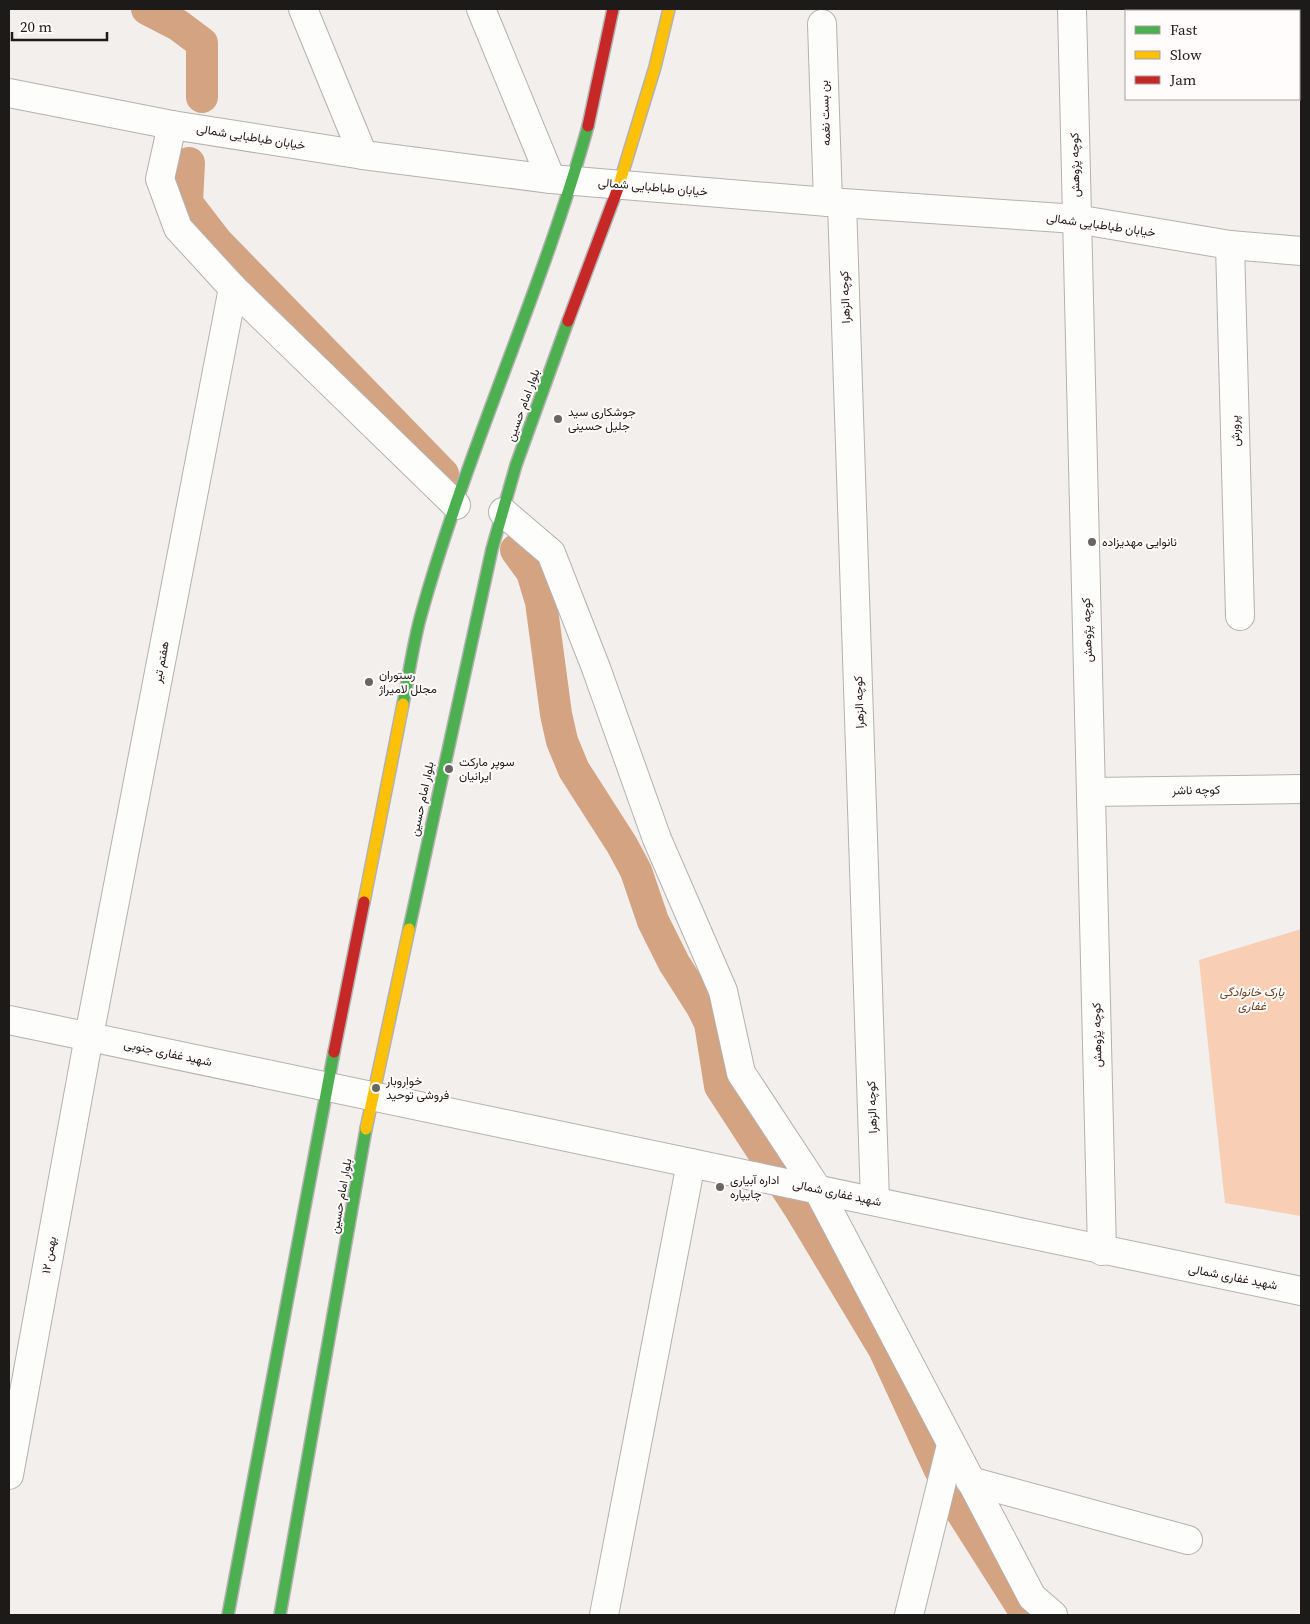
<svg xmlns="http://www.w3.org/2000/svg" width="1310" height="1624" font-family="'Source Serif 4',Vazirmatn,serif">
	<rect width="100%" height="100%" fill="#f2efed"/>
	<path fill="#f8cfb4" d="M1301,929V1216L1225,1203L1199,960Z"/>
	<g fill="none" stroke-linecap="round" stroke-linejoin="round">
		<g stroke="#d4a381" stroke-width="32">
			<path d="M147,9L178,25L202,43V97"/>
			<path d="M189,163L187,203L217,242L443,474"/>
			<path d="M516,550L532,572L541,602L556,714L562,741L574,770L622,845L636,871L653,921L674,963L702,1007L710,1023L720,1086L800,1209L884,1349L940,1470"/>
			<path d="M954,1500L1027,1615"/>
		</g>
		<defs>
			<g id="street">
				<path d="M303,9L363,155"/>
				<path d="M481,9L551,179"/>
				<path d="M1072,9L1102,1251"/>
				<path d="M822,24L828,202"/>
				<path d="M9,93L172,125L363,155L551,179L828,202L1076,219L1230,245L1301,251"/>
				<path d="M172,125L160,179L178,228L233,288L456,505"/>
				<path d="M842,203L875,1201"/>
				<path d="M1230,245L1240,616"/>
				<path d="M503,512L551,553L596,668L657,839L723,991L741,1073L818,1190L1032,1597L1053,1615"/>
				<path d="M1091,792L1301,789"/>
				<path d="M9,1020L1301,1291"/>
				<path d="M9,1475L89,1036L233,288"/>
				<path d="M970,1481L1188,1540"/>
				<path d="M604,1615L691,1163"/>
				<path d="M909,1615L951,1445"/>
			</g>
			<g id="fast">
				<path d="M403,704C409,674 413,644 421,615C467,449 542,292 588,126"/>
				<path d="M409,929L492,549L516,465L568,321"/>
				<path d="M228,1615L334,1052"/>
				<path d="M280,1615L366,1129"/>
			</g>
			<g id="slow">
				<path d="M618,188L655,67L669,9"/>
				<path d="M364,902L403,704"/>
				<path d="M366,1129L409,929"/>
			</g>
			<g id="jam">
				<path d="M588,126L613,9"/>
				<path d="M568,321L618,188"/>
				<path d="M334,1052L364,902"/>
			</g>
		</defs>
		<use href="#street" stroke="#b4b2b0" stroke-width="30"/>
		<use href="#fast" stroke="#b4b2b0" stroke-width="14"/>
		<use href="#slow" stroke="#b4b2b0" stroke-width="14"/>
		<use href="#jam" stroke="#b4b2b0" stroke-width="14"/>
		<use href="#street" stroke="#fdfdfc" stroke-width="28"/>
		<use href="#fast" stroke="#4caf50" stroke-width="11"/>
		<use href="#slow" stroke="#ffc107" stroke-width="11"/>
		<use href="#jam" stroke="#c62828" stroke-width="11"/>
	</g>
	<g fill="#686564" stroke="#fffcfb" stroke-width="2">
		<circle cx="558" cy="419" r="5"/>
		<circle cx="1092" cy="542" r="5"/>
		<circle cx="369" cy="682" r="5"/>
		<circle cx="449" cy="769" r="5"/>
		<circle cx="376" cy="1088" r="5"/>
		<circle cx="720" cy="1187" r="5"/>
	</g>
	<g text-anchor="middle" stroke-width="4" stroke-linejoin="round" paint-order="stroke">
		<g font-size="12" fill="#1d1b1a" stroke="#fffcfb">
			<text transform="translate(825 113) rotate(-92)" y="4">بن بست نغمه</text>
			<text transform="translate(251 137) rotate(9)" y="4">خیابان طباطبایی شمالی</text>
			<text transform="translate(1075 165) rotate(-91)" y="4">کوچه پژوهش</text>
			<text transform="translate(653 187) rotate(5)" y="4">خیابان طباطبایی شمالی</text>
			<text transform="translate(1101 225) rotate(8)" y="4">خیابان طباطبایی شمالی</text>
			<text transform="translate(845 297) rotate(-92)" y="4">کوچه الزهرا</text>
			<text transform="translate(523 405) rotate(-70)" y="4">بلوار امام حسین</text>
			<text transform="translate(1235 431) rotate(-92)" y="4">پرورش</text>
			<text transform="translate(1087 630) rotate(-92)" y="4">کوچه پژوهش</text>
			<text transform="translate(161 662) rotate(-79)" y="4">هفتم تیر</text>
			<text transform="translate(859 702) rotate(-92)" y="4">کوچه الزهرا</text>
			<text transform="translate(1196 790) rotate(-1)" y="4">کوچه ناشر</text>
			<text transform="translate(422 799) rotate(-78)" y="4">بلوار امام حسین</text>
			<text transform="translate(1097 1035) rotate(-91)" y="4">کوچه پژوهش</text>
			<text transform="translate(168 1053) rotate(12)" y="4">شهید غفاری جنوبی</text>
			<text transform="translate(872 1107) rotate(-92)" y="4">کوچه الزهرا</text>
			<text transform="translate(837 1193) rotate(12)" y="4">شهید غفاری شمالی</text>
			<text transform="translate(341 1196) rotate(-80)" y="4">بلوار امام حسین</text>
			<text transform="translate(49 1255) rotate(-80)" y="4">۱۲ بهمن</text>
			<text transform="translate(1233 1277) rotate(11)" y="4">شهید غفاری شمالی</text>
		</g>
		<g font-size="12" fill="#1d1b1a" stroke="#fffcfb" text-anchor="start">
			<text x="568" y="416">جوشکاری سید<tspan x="568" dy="14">جلیل حسینی</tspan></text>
			<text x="1102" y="546">نانوایی مهدیزاده</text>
			<text x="379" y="679">رستوران<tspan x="379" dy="14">مجلل لامیراژ</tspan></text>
			<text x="459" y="766">سوپر مارکت<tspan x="459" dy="14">ایرانیان</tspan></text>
			<text x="386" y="1085">خواروبار<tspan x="386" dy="14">فروشی توحید</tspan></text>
			<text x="730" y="1184">اداره آبیاری<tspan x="730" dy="14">چایپاره</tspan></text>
		</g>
		<g font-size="12" font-style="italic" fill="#6d3e1c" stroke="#fffcfb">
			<text x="1252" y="996">پارک خانوادگی<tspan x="1252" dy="14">غفاری</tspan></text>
		</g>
	</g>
	<rect width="1310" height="1624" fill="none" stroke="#1d1b1a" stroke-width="20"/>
	<rect x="1125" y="10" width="175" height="90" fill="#fffcfb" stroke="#a5a2a1"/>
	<rect x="1135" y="26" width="25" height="8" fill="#4caf50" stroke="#a5a2a1"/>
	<text x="1170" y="35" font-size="15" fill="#1d1b1a">Fast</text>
	<rect x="1135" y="51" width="25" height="8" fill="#ffc107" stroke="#a5a2a1"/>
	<text x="1170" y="60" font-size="15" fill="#1d1b1a">Slow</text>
	<rect x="1135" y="76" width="25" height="8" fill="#c62828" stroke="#a5a2a1"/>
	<text x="1170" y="85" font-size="15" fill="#1d1b1a">Jam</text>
	<path d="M12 32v8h95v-8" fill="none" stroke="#1d1b1a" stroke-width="2.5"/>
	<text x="20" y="32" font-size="15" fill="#1d1b1a" stroke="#fffcfb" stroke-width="4" paint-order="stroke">20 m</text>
</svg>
